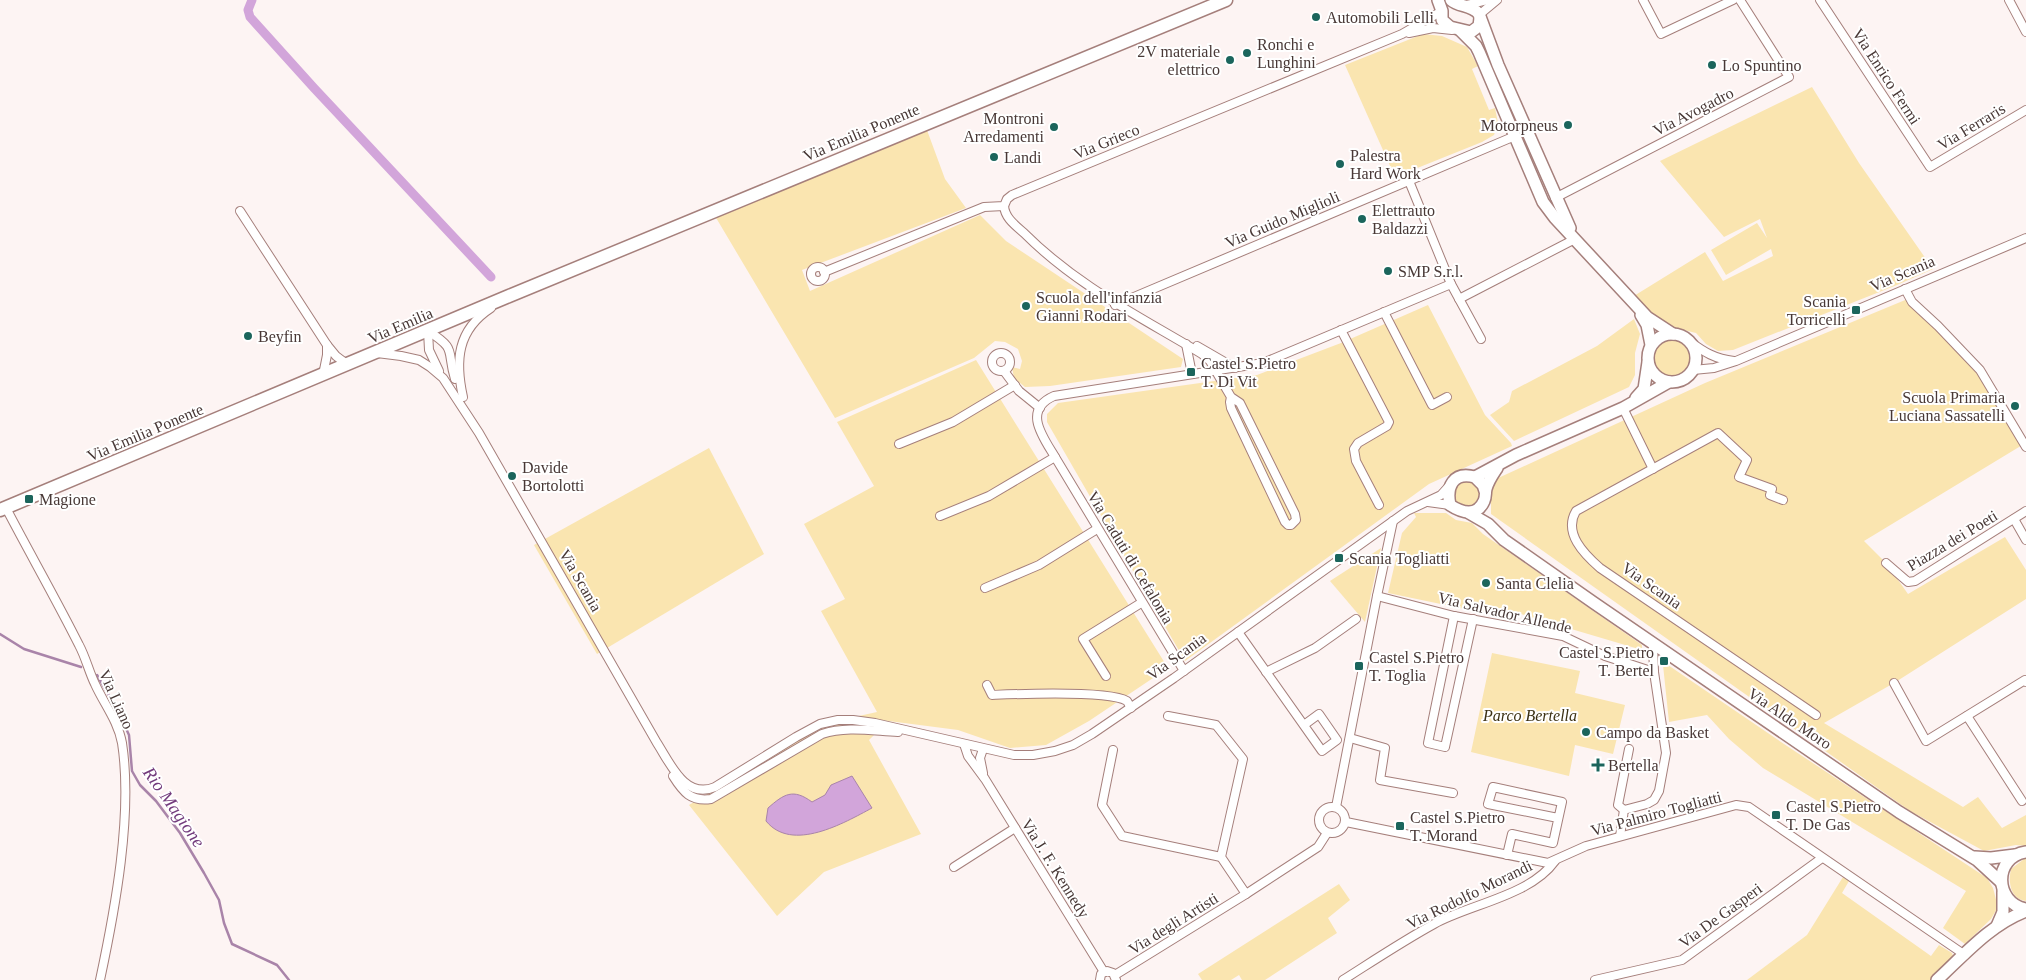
<svg xmlns="http://www.w3.org/2000/svg" width="2026" height="980" font-family="Georgia,serif">
	<rect width="100%" height="100%" fill="#fdf4f3"/>
	<g fill="#fae5b0">
		<path d="M1423,34L1442,36L1467,47L1478,66L1472,69L1489,110L1495,108L1498,123L1494,135L1482,142L1395,177L1345,65Z"/>
		<path d="M1812,87L1859,163L1933,269L1897,285L1733,350L1718,351L1706,344L1696,333L1647,321L1629,299L1705,252L1723,281L1773,256L1771,249L1726,275L1711,250L1757,223L1767,238L1760,219L1724,237L1660,161Z"/>
		<path d="M924,122L945,179L966,208L802,270L810,291L980,215L1006,241L1183,359L1181,367L1050,386L1025,387L1014,378L1012,367L1020,369L1022,361L1018,349L1005,342L995,341L974,358L835,418L712,211Z"/>
		<path d="M1910,298L1980,370L2024,444L1864,541L1886,563L1908,594L2005,537L2026,570V599L1894,683L1824,723L1963,807L1978,797L2002,828L2026,815V846L2016,845L1984,851L1910,811L1491,514V494L1496,479L1705,383Z"/>
		<path d="M1428,305L1485,415L1511,443L1512,446L1429,484L1185,661L1047,422V414L1058,403L1257,375L1341,343Z"/>
		<path d="M1634,319L1640,334L1635,353V375L1629,387L1514,441L1490,415L1509,402L1512,391L1597,346Z"/>
		<circle cx="1672" cy="357" r="19"/>
		<path d="M976,360L1168,668L1089,721L1046,745L1010,748L958,730L881,720L884,725L869,740L921,834L824,872L777,916L689,805L827,723L877,712L821,611L845,599L804,524L874,486L837,422Z"/>
		<path d="M709,448L764,554L597,654L534,545Z"/>
		<path d="M1463,481C1482,482 1486,495 1472,508L1454,504L1455,486Z"/>
		<path d="M1414,513H1446L1456,520L1472,523L1483,534L1642,645V650L1514,612L1503,617L1388,593L1402,533L1416,517Z"/>
		<path d="M1381,548L1365,622L1330,581Z"/>
		<path d="M1492,653L1580,671L1575,693L1625,705L1613,754L1575,745L1569,776L1471,752Z"/>
		<path d="M1665,663L1787,746L1987,878L1993,888L1998,907L1991,919L1965,944L1943,928L1966,891L1763,768L1729,739L1707,715L1669,722L1663,665Z"/>
		<path d="M2024,859H2026V901C2010,899 2008,882 2011,869Z"/>
		<path d="M1843,877L1849,881L1842,893L1931,956L1939,945L1952,953L1954,959L1931,980H1747L1807,935Z"/>
		<path d="M1339,884L1350,900L1328,918L1337,933L1265,980H1242L1239,975L1231,980H1202L1198,974Z"/>
	</g>
	<path fill="#d2a5da" stroke="#a984a9" d="M852,776L872,808C844,823 792,853 766,821L768,808C784,794 793,788 812,802L825,795L831,785Z"/>
	<g fill="none" stroke-linecap="round" stroke-linejoin="round">
		<g stroke="#a984a9" stroke-width="2.5">
			<path d="M0,634L24,649L81,667"/>
			<path d="M97,675L118,711L129,735L132,771L140,785L156,801L180,833L204,873L219,900L224,923L232,944L277,965L289,980"/>
		</g>
		<path stroke="#d2a5da" stroke-width="9" d="M252,0L248,10L250,17L314,88L491,277"/>
		<defs>
			<g id="street">
				<path d="M1643,0L1661,34L1733,0"/>
				<path d="M1820,0L1930,167L2026,110"/>
				<path d="M2009,0L2026,32"/>
				<path d="M1467,5L1487,0"/>
				<path d="M1479,15L1497,0"/>
				<path d="M1409,33L1433,28L1452,30"/>
				<path d="M1555,198L1789,77L1740,0"/>
				<path d="M1004,206C1005,218 1015,225 1024,233C1077,286 1139,316 1202,354L1210,361L1231,397L1240,403L1295,514L1296,520L1291,525H1288L1285,522L1231,408L1230,402L1231,397"/>
				<path d="M240,211L327,345L336,356L348,365"/>
				<circle cx="818" cy="274" r="7"/>
				<path d="M824,272L984,207L1004,206L1007,199L1012,195L1402,34L1442,11"/>
				<path d="M1451,284L1481,339"/>
				<path d="M1905,289L1912,302L1938,326L1980,370L2026,447"/>
				<path d="M1459,299L1575,239"/>
				<path d="M1115,305L1515,136"/>
				<path d="M1384,312L1432,405L1447,397"/>
				<path d="M1341,330L1389,422L1387,426L1358,443L1354,449L1356,461L1379,505"/>
				<path d="M428,331C458,350 446,350 455,379"/>
				<path d="M428,331L429,350L439,371"/>
				<path d="M1689,341C1704,352 1715,359 1734,361"/>
				<path d="M1186,344L1192,374"/>
				<path d="M1197,346L1235,368"/>
				<path d="M377,353L401,356L419,360L430,367L443,378L479,433L657,743C670,763 685,800 715,787L796,737L820,724L838,720H853L875,723L1014,755H1033L1055,751L1073,745L1092,734L1174,678L1407,511L1441,495L1450,485"/>
				<circle cx="1001" cy="362" r="9"/>
				<path d="M1693,370L1714,368L1736,361L2026,238"/>
				<path d="M1004,371L1019,391L1040,408"/>
				<path d="M323,375L327,355V345"/>
				<path d="M463,397C455,361 457,330 491,308"/>
				<path d="M1623,408L1653,469"/>
				<path d="M899,444L953,422L1015,385"/>
				<path d="M1783,500L1770,495L1772,489L1739,477L1747,460L1718,433L1576,511C1563,533 1584,554 1600,568L1816,715"/>
				<path d="M1428,502L1450,505"/>
				<path d="M6,508C30,554 56,599 79,645C86,658 89,672 95,684C104,704 118,721 122,743C133,814 115,910 100,980"/>
				<path d="M940,516L989,496L1055,457"/>
				<path d="M2014,519L2026,540"/>
				<path d="M1886,563L1908,582L1915,581L2026,511"/>
				<path d="M985,588L1039,565L1097,529"/>
				<path d="M1377,596L1454,616L1563,636L1605,656L1654,672"/>
				<path d="M1454,616L1428,743L1445,747L1473,619"/>
				<path d="M1238,632L1322,751L1337,740L1319,714L1304,725"/>
				<path d="M1184,671L1055,457C1043,437 1022,410 1054,396L1263,363L1451,284L1409,181"/>
				<path d="M1266,672L1315,648L1356,619"/>
				<path d="M1106,676L1083,639L1141,603"/>
				<path d="M1894,683L1926,741L2025,680L2026,682"/>
				<path d="M987,685L992,695C1018,694 1108,690 1127,701L1131,708"/>
				<path d="M1168,716L1216,725L1243,759L1221,857L1246,894L1318,847L1327,833"/>
				<path d="M1967,716L2022,801"/>
				<path d="M1350,738L1385,748L1380,780L1453,793"/>
				<path d="M964,744L968,756L985,779L1104,972"/>
				<path d="M1113,750L1102,805L1122,836L1221,857"/>
				<path d="M983,773L980,758L983,749"/>
				<path d="M673,776C683,792 691,802 711,799L822,734C846,726 873,731 898,732"/>
				<circle cx="1332" cy="820" r="13"/>
				<path d="M1336,807L1377,596L1393,521"/>
				<path d="M1624,810L1618,805L1629,749"/>
				<path d="M1346,822L1548,863L1586,846L1736,805L1749,807L1965,955"/>
				<path d="M1620,836L1624,810L1647,804L1654,800L1659,791L1666,753L1654,672L1653,644"/>
				<path d="M1507,855L1512,834L1553,843L1562,802L1493,787L1488,804L1558,818"/>
				<path d="M954,867L1015,828"/>
				<path d="M1115,975L1246,894"/>
				<path d="M1100,980L1101,974L1107,971L1113,973L1116,980"/>
				<path d="M1343,980C1373,961 1403,941 1434,924C1470,904 1530,896 1555,861"/>
				<path d="M1595,980L1682,960L1822,858"/>
			</g>
			<g id="secondary">
				<path d="M1438,0L1442,11V20L1450,27L1471,32L1479,26L1480,18"/>
				<path d="M1451,0C1459,7 1472,5 1479,14L1498,65L1570,228"/>
				<path d="M1460,30L1476,46L1479,52L1543,202L1555,218L1647,317L1673,334"/>
				<path d="M1641,315L1647,325L1651,345"/>
				<circle cx="1672" cy="358" r="24"/>
				<path d="M1636,398L1644,389L1648,362"/>
				<path d="M1475,477L1516,455L1623,408L1669,382"/>
				<path d="M1485,491L1483,485L1475,477C1453,471 1446,487 1450,505C1462,513 1477,517 1484,501C1486,497 1485,493 1486,489C1488,481 1493,474 1497,468"/>
				<path d="M1469,513L1488,524L1504,540L1594,603L1899,812L1977,860L2001,882"/>
				<path d="M2026,852C1993,857 1994,903 2026,909"/>
				<path d="M1975,857L1991,858L2015,855"/>
				<path d="M1997,926L2003,912V892"/>
				<path d="M1937,980C1964,955 1991,924 2026,911"/>
			</g>
			<path id="primary" d="M0,510L509,296L1226,0"/>
		</defs>
		<use href="#street" stroke="#a57f7b" stroke-width="10"/>
		<use href="#secondary" stroke="#a57f7b" stroke-width="14"/>
		<use href="#primary" stroke="#a57f7b" stroke-width="15"/>
		<use href="#street" stroke="#fff" stroke-width="8"/>
		<use href="#secondary" stroke="#fff" stroke-width="11"/>
		<use href="#primary" stroke="#fff" stroke-width="12"/>
	</g>
	<g fill="#1b655c" stroke="#fff" stroke-width="2">
		<circle cx="1316" cy="17" r="5"/>
		<circle cx="1247" cy="53" r="5"/>
		<circle cx="1230" cy="60" r="5"/>
		<circle cx="1712" cy="65" r="5"/>
		<circle cx="1568" cy="125" r="5"/>
		<circle cx="1054" cy="127" r="5"/>
		<circle cx="994" cy="157" r="5"/>
		<circle cx="1340" cy="164" r="5"/>
		<circle cx="1362" cy="219" r="5"/>
		<circle cx="1388" cy="271" r="5"/>
		<circle cx="1026" cy="306" r="5"/>
		<rect x="1851" y="305" width="10" height="10" rx="2.5"/>
		<circle cx="248" cy="336" r="5"/>
		<rect x="1186" y="367" width="10" height="10" rx="2.5"/>
		<circle cx="2015" cy="406" r="5"/>
		<circle cx="512" cy="476" r="5"/>
		<rect x="24" y="494" width="10" height="10" rx="2.5"/>
		<rect x="1334" y="553" width="10" height="10" rx="2.5"/>
		<circle cx="1486" cy="583" r="5"/>
		<rect x="1659" y="656" width="10" height="10" rx="2.5"/>
		<rect x="1354" y="661" width="10" height="10" rx="2.5"/>
		<circle cx="1586" cy="732" r="5"/>
		<path d="M1595.5 757.5h5v5h5v5h-5v5h-5v-5h-5v-5h5z"/>
		<rect x="1771" y="810" width="10" height="10" rx="2.5"/>
		<rect x="1395" y="821" width="10" height="10" rx="2.5"/>
	</g>
	<g text-anchor="middle" stroke-width="4" stroke-linejoin="round" paint-order="stroke">
		<g font-size="16" fill="#483836" stroke="#fff" text-anchor="start">
			<text x="1326" y="23">Automobili Lelli</text>
			<text x="1257" y="50">Ronchi e<tspan x="1257" dy="18">Lunghini</tspan></text>
			<text x="1220" y="57" text-anchor="end">2V materiale<tspan x="1220" dy="18">elettrico</tspan></text>
			<text x="1722" y="71">Lo Spuntino</text>
			<text x="1044" y="124" text-anchor="end">Montroni<tspan x="1044" dy="18">Arredamenti</tspan></text>
			<text x="1558" y="131" text-anchor="end">Motorpneus</text>
			<text x="1350" y="161">Palestra<tspan x="1350" dy="18">Hard Work</tspan></text>
			<text x="1004" y="163">Landi</text>
			<text x="1372" y="216">Elettrauto<tspan x="1372" dy="18">Baldazzi</tspan></text>
			<text x="1398" y="277">SMP S.r.l.</text>
			<text x="1036" y="303">Scuola dell'infanzia<tspan x="1036" dy="18">Gianni Rodari</tspan></text>
			<text x="1846" y="307" text-anchor="end">Scania<tspan x="1846" dy="18">Torricelli</tspan></text>
			<text x="258" y="342">Beyfin</text>
			<text x="1201" y="369">Castel S.Pietro<tspan x="1201" dy="18">T. Di Vit</tspan></text>
			<text x="2005" y="403" text-anchor="end">Scuola Primaria<tspan x="2005" dy="18">Luciana Sassatelli</tspan></text>
			<text x="522" y="473">Davide<tspan x="522" dy="18">Bortolotti</tspan></text>
			<text x="39" y="505">Magione</text>
			<text x="1349" y="564">Scania Togliatti</text>
			<text x="1496" y="589">Santa Clelia</text>
			<text x="1654" y="658" text-anchor="end">Castel S.Pietro<tspan x="1654" dy="18">T. Bertel</tspan></text>
			<text x="1369" y="663">Castel S.Pietro<tspan x="1369" dy="18">T. Toglia</tspan></text>
			<text x="1596" y="738">Campo da Basket</text>
			<text x="1608" y="771">Bertella</text>
			<text x="1786" y="812">Castel S.Pietro<tspan x="1786" dy="18">T. De Gas</tspan></text>
			<text x="1410" y="823">Castel S.Pietro<tspan x="1410" dy="18">T. Morand</tspan></text>
		</g>
		<g font-size="16" fill="#483836" stroke="#fff">
			<text transform="translate(1887 76) rotate(57)" y="6">Via Enrico Fermi</text>
			<text transform="translate(1693 111) rotate(-27)" y="6">Via Avogadro</text>
			<text transform="translate(1971 126) rotate(-31)" y="6">Via Ferraris</text>
			<text transform="translate(861 132) rotate(-23)" y="6">Via Emilia Ponente</text>
			<text transform="translate(1106 141) rotate(-22)" y="6">Via Grieco</text>
			<text transform="translate(1282 219) rotate(-23)" y="6">Via Guido Miglioli</text>
			<text transform="translate(1902 273) rotate(-23)" y="6">Via Scania</text>
			<text transform="translate(400 325) rotate(-23)" y="6">Via Emilia</text>
			<text transform="translate(145 432) rotate(-23)" y="6">Via Emilia Ponente</text>
			<text transform="translate(1952 540) rotate(-31)" y="6">Piazza dei Poeti</text>
			<text transform="translate(1131 557) rotate(59)" y="6">Via Caduti di Cefalonia</text>
			<text transform="translate(581 580) rotate(60)" y="6">Via Scania</text>
			<text transform="translate(1652 585) rotate(35)" y="6">Via Scania</text>
			<text transform="translate(1505 612) rotate(13)" y="6">Via Salvador Allende</text>
			<text transform="translate(1176 656) rotate(-36)" y="6">Via Scania</text>
			<text transform="translate(117 699) rotate(66)" y="6">Via Liano</text>
			<text transform="translate(1790 718) rotate(34)" y="6">Via Aldo Moro</text>
			<text transform="translate(1656 813) rotate(-15)" y="6">Via Palmiro Togliatti</text>
			<text transform="translate(1056 868) rotate(58)" y="6">Via J. F. Kennedy</text>
			<text transform="translate(1469 894) rotate(-26)" y="6">Via Rodolfo Morandi</text>
			<text transform="translate(1720 915) rotate(-36)" y="6">Via De Gasperi</text>
			<text transform="translate(1173 923) rotate(-32)" y="6">Via degli Artisti</text>
		</g>
		<g font-size="16" font-style="italic" fill="#3c3114" stroke="#fff">
			<text x="1530" y="721">Parco Bertella</text>
		</g>
		<g font-size="18" font-style="italic" fill="#733c7d" stroke="#fff">
			<text transform="translate(174 807) rotate(55)" y="6">Rio Magione</text>
		</g>
	</g>
</svg>
